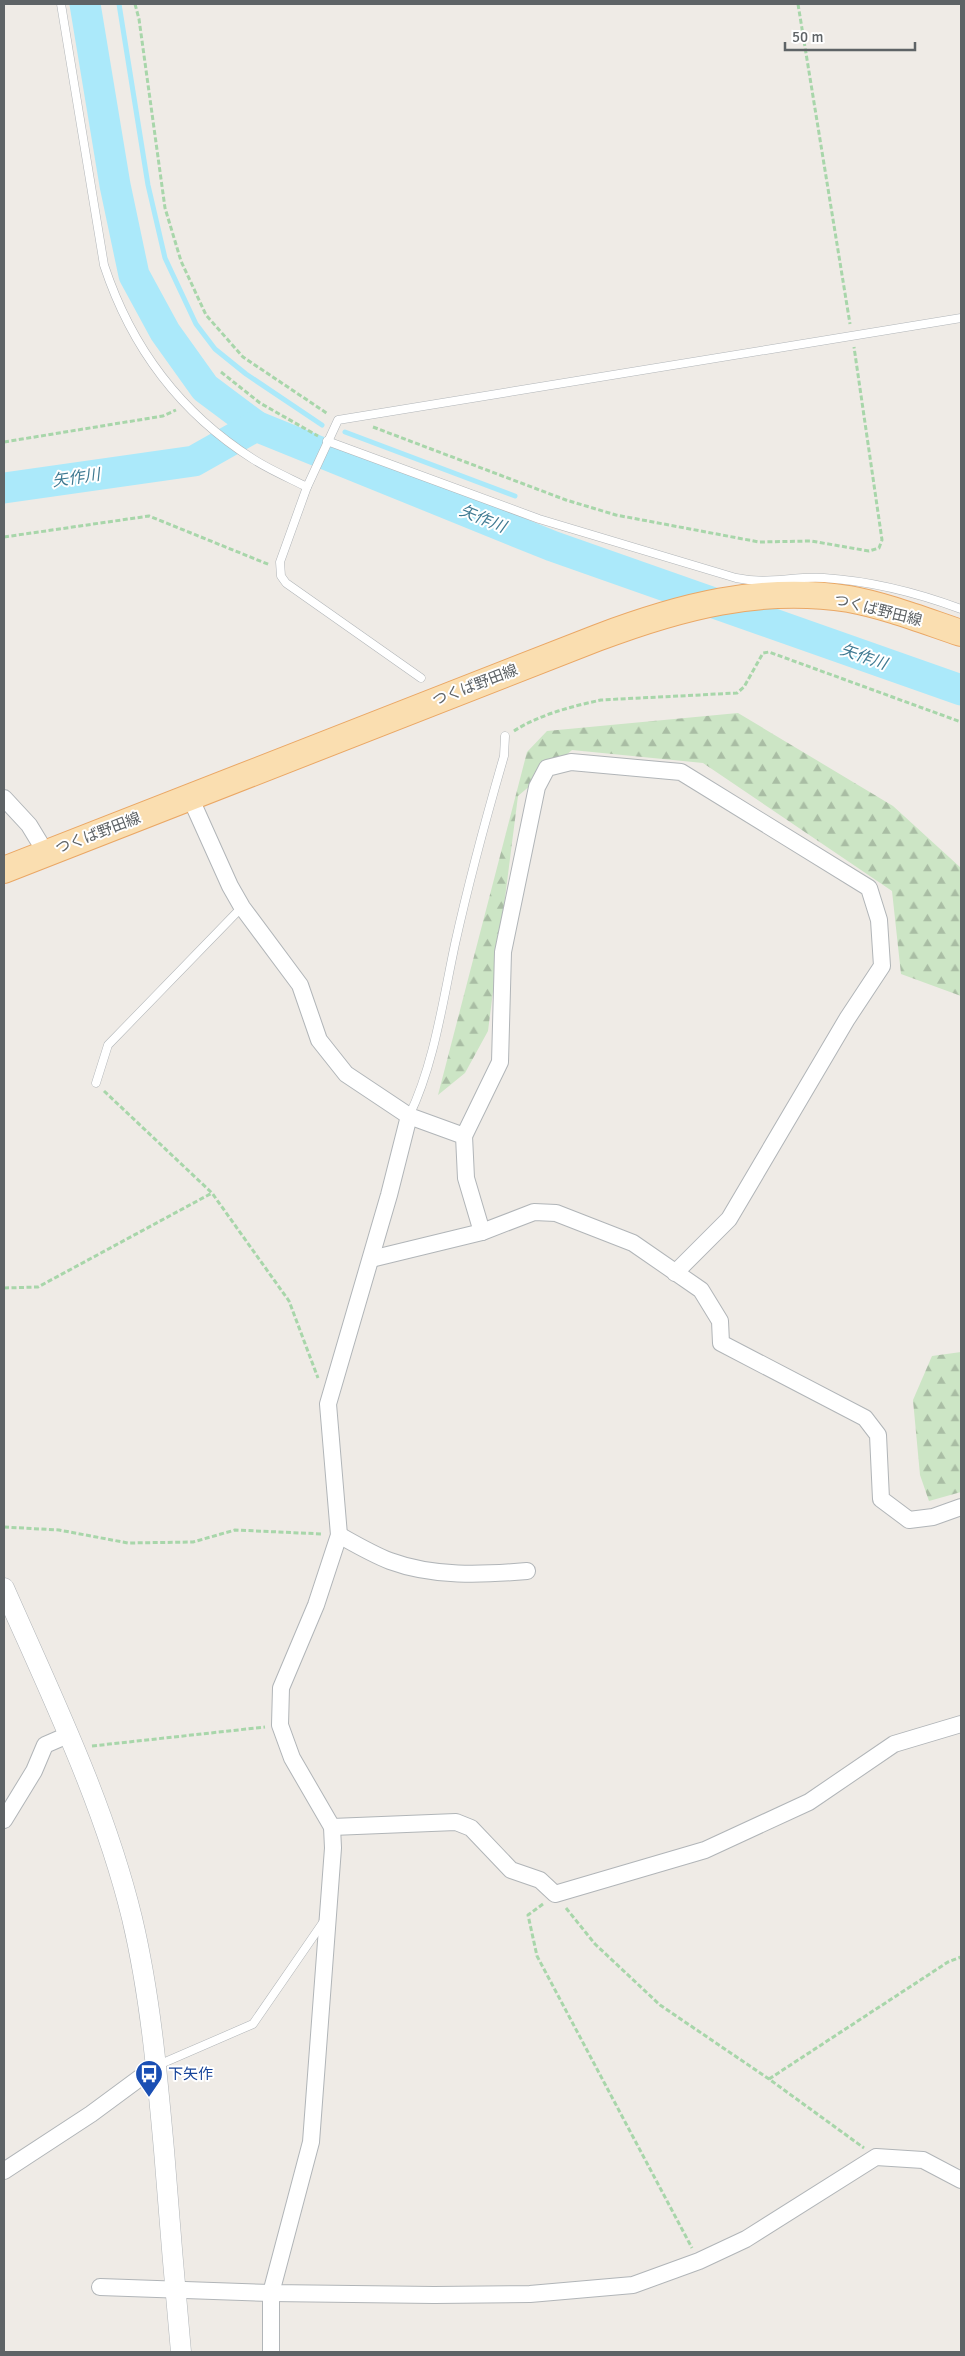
<svg xmlns="http://www.w3.org/2000/svg" width="965" height="2356" font-family="Signika,'Noto Sans JP',sans-serif">
	<defs>
		<pattern id="forest-firs" width="22" height="20" patternUnits="userSpaceOnUse" patternTransform="scale(1.25)"><rect width="22" height="20" fill="#cce5c5"/><path d="M5 1l3.5 6h-7zM16 11l3.5 6h-7z" fill="#a9bda4"/></pattern>
	</defs>
	<rect width="100%" height="100%" fill="#efebe6"/>
	<g fill="url(#forest-firs)">
		<path d="M738,713L893,806L961,868V996L901,974L892,891L703,763L572,750L518,796L488,1031L465,1073L438,1095L527,752L547,731Z"/>
		<path d="M961,1352V1492L929,1501L920,1475L913,1400L932,1356Z"/>
	</g>
	<g fill="none" stroke-linecap="round" stroke-linejoin="round">
		<g stroke="#abe9fa" stroke-width="5">
			<path d="M119,4L148,185L165,258L196,324L215,349L246,374L322,425"/>
			<path d="M345,432L515,496"/>
		</g>
		<g stroke="#abe9fa" stroke-width="31">
			<path d="M85,4L115,185L134,275L165,332L205,388L256,426"/>
			<path d="M4,488L194,461L256,426L552,546L961,690"/>
		</g>
		<defs>
			<g id="service">
				<path d="M61,4L104,265C131,347 179,412 253,459C270,470 289,478 307,487"/>
				<path d="M327,441L539,519L736,578C769,585 792,576 824,578C870,581 918,593 961,609"/>
				<path d="M421,678L286,583L281,576L280,562L307,487L338,420L961,318"/>
				<path d="M96,1083L108,1045L242,907"/>
				<path d="M409,1116C434,1065 443,1000 455,944C469,881 486,818 504,756L505,736"/>
				<path d="M156,2066L253,2024L324,1921"/>
			</g>
			<g id="minor">
				<path d="M190,797L230,886L242,907L300,985L319,1040L346,1074L409,1116L464,1136L466,1178L482,1232"/>
				<path d="M4,798L29,825L46,853"/>
				<path d="M464,1136L500,1062L503,952L537,787L547,768L571,762L681,772L869,888L879,920L882,966L847,1019L729,1219L675,1273"/>
				<path d="M371,1259L482,1232L534,1212L556,1213L633,1243L701,1290L720,1321L721,1343L865,1418L878,1435L881,1499L909,1520L933,1517L961,1507"/>
				<path d="M339,1535C355,1544 372,1554 390,1561C433,1577 482,1575 527,1571"/>
				<path d="M4,1820L34,1771L45,1745L68,1735"/>
				<path d="M332,1827L456,1822L471,1828L511,1870L540,1880L555,1894L705,1850L809,1802L894,1744L961,1724"/>
				<path d="M4,2171L91,2114L156,2066"/>
				<path d="M100,2287L271,2293L434,2295L530,2294L633,2285L699,2261L746,2239L876,2157L923,2160L961,2180"/>
				<path d="M271,2352V2293L311,2142L333,1848L332,1827L292,1758L280,1725L281,1688L316,1605L339,1535L328,1404L389,1195L409,1116"/>
			</g>
			<path id="tertiary" d="M4,1588C51,1695 104,1803 132,1918C150,1994 157,2072 164,2150C169,2217 175,2285 181,2352"/>
			<path id="primary" d="M4,870L597,638C679,607 760,585 849,599C887,606 925,621 961,633"/>
		</defs>
		<use href="#service" stroke="#b1b5b8" stroke-width="9"/>
		<use href="#minor" stroke="#b1b5b8" stroke-width="18"/>
		<use href="#tertiary" stroke="#b1b5b8" stroke-width="21"/>
		<use href="#primary" stroke="#eaa765" stroke-width="28"/>
		<g stroke="#a8d6aa" stroke-width="3" stroke-dasharray="5 2.5" stroke-linecap="butt">
			<path d="M135,4L139,19L165,208L181,261L206,315L243,357L328,414"/>
			<path d="M798,4L850,324"/>
			<path d="M221,372L260,403L318,436"/>
			<path d="M373,427L566,500L616,515L759,542L811,541L869,551L879,548L882,540L854,347"/>
			<path d="M4,442L163,416L176,410"/>
			<path d="M4,537L149,516L270,565"/>
			<path d="M514,731C538,715 573,706 601,700L737,693L744,687L763,653L769,652L961,722"/>
			<path d="M104,1091L212,1193L289,1301L318,1378"/>
			<path d="M4,1288L38,1287L212,1193"/>
			<path d="M4,1527L59,1530L128,1543L193,1542L235,1530L323,1534"/>
			<path d="M92,1746L265,1727"/>
			<path d="M543,1904L528,1915L537,1956L692,2248"/>
			<path d="M566,1908L595,1944L660,2005L769,2079L864,2148"/>
			<path d="M769,2079L948,1962L961,1957"/>
		</g>
		<use href="#service" stroke="#fff" stroke-width="8"/>
		<use href="#minor" stroke="#fff" stroke-width="16"/>
		<use href="#tertiary" stroke="#fff" stroke-width="20"/>
		<use href="#primary" stroke="#fadeb0" stroke-width="26"/>
	</g>
	<defs>
		<symbol id="bus-pin" viewBox="-11 -11 22 30"><path d="M0 17L-7.5 6A9.5 9.5 0 1 1 7.5 6Z" fill="#1a4fb4" stroke="#fff"/><path d="M-5-6H5V4H4V6H2V4H-2V6H-4V4H-5ZM-3.5-4V0h7V-4ZM-3.5 1.2v1.5H-2V1.2ZM2 1.2v1.5H3.5V1.2Z" fill="#fff"/></symbol>
	</defs>
	<g fill-rule="evenodd">
		<use href="#bus-pin" x="133" y="2058" width="32" height="43"/>
	</g>
	<g text-anchor="middle" stroke-width="4" stroke-linejoin="round" paint-order="stroke">
		<g font-size="15" fill="#5e6366" stroke="#fff">
			<text transform="translate(878 610) rotate(14)" y="5">つくば野田線</text>
			<text transform="translate(475 685) rotate(-21)" y="5">つくば野田線</text>
			<text transform="translate(98 833) rotate(-21)" y="5">つくば野田線</text>
		</g>
		<g font-size="15" fill="#164399" stroke="#fff" text-anchor="start">
			<text x="168" y="2079">下矢作</text>
		</g>
		<g font-size="16" font-style="italic" fill="#3f7a92" stroke="#fff">
			<text transform="translate(76 477) rotate(-8)" y="6">矢作川</text>
			<text transform="translate(483 518) rotate(22)" y="6">矢作川</text>
			<text transform="translate(864 656) rotate(19)" y="6">矢作川</text>
		</g>
	</g>
	<rect width="965" height="2356" fill="none" stroke="#5e6366" stroke-width="10"/>
	<path d="M785 42v8h130v-8" fill="none" stroke="#5e6366" stroke-width="2.5"/>
	<text x="792" y="42" font-size="15" fill="#5e6366" stroke="#ffffff" stroke-width="4" paint-order="stroke">50 m</text>
</svg>
